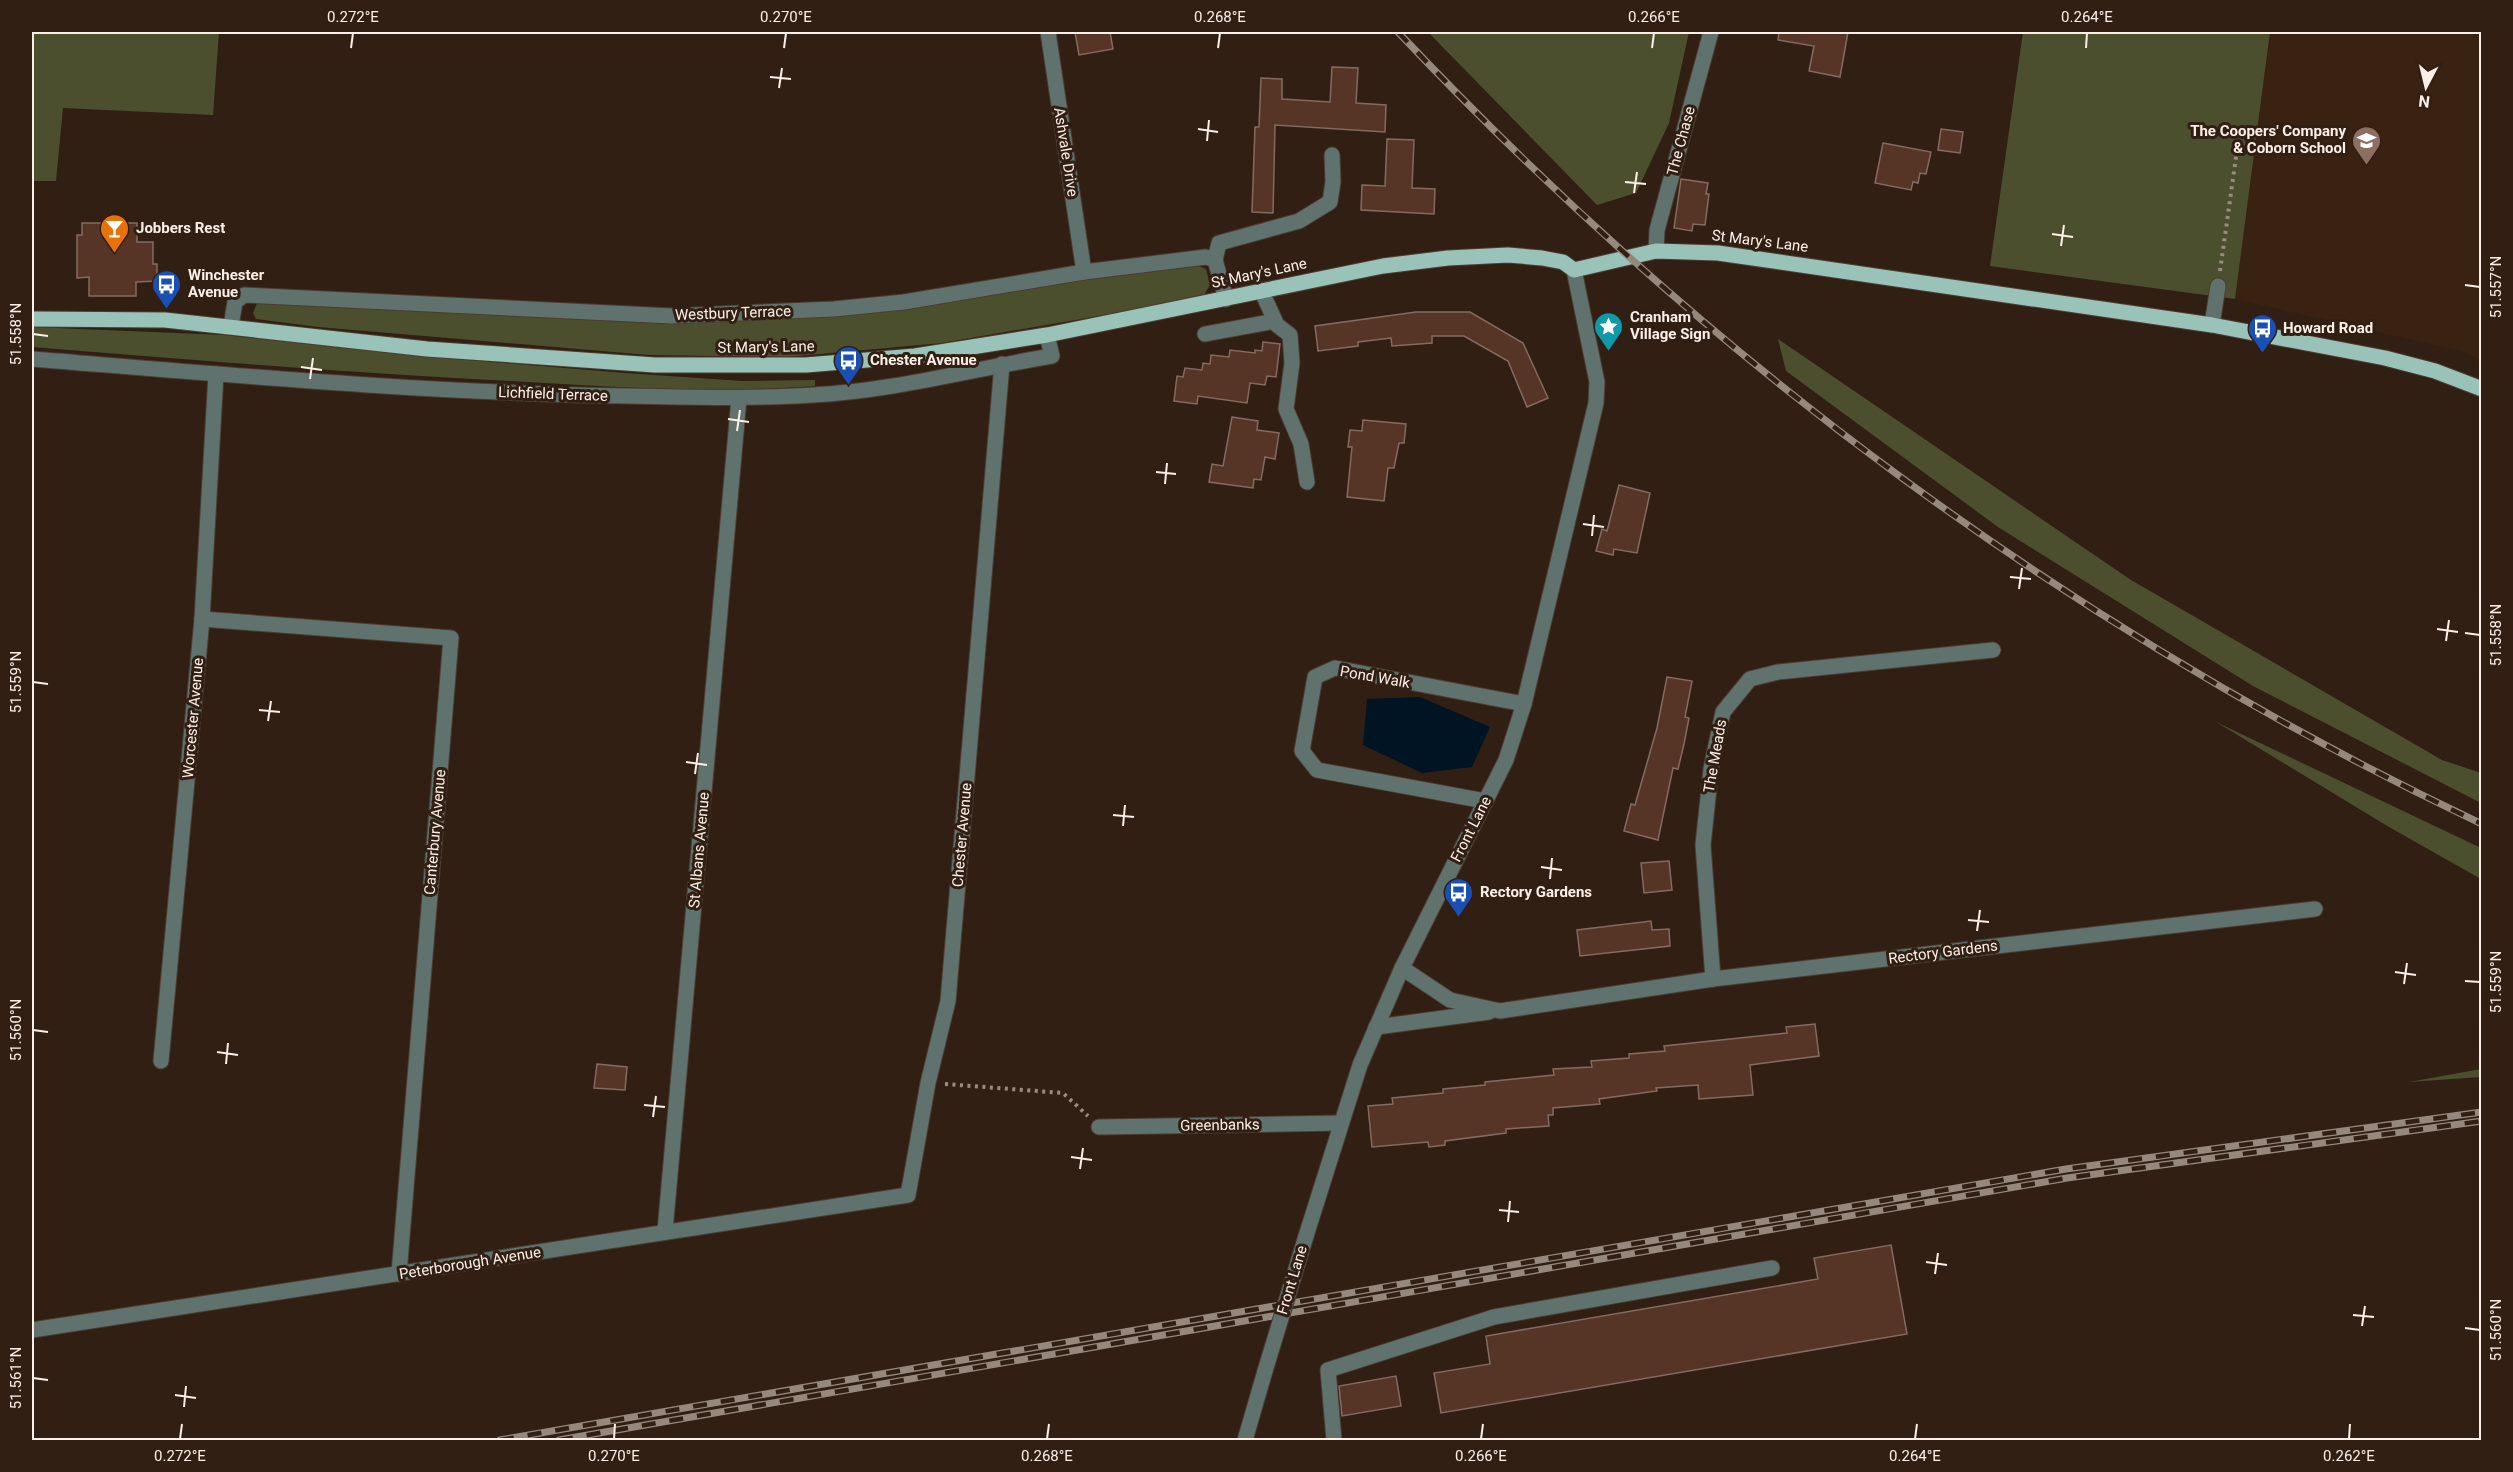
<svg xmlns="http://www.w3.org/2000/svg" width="2513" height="1472" font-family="Roboto,sans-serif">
	<rect width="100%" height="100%" fill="#311f13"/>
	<path fill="#3a2212" d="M2270,32H2481V360L2461,351L2235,299Z"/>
	<g fill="#4c4f2e">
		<path d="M32,32H219L213,115L63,108L56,181H32Z"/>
		<path d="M1428,32H1689L1669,123L1636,193L1597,205Z"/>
		<path d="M2023,32H2270L2235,299L1990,266Z"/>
		<path d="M1191,263L1206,269L1210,285L1202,298L942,343L787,357L649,355L318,327L256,319L253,313L258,301L389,310L677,323L867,313Z"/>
		<path d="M32,327L224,335L431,357L625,373L742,381L815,380V386C714,394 612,387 511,381C351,373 191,360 32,347Z"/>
		<path d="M1778,339L2131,580L2442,760L2481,773V803L2253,686L1998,527L1786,371Z"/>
		<path d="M2216,722L2481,848V879L2389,827Z"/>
		<path d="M2481,1069V1077L2409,1082Z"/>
	</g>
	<path fill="#001424" d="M1420,697L1490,727L1472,767L1422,773L1363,745L1367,699Z"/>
	<g fill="#563426" stroke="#846b61" stroke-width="1.5">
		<path d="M1075,32H1110L1113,49L1079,55Z"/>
		<path d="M1779,32H1848L1840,77L1809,71L1814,46L1778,40Z"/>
		<path d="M1332,67L1358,68L1356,103L1386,105L1385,132L1275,125L1273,213L1252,212L1255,127H1259L1261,78L1282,79V99L1330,102Z"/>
		<path d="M1941,129L1963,132L1960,153L1938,150Z"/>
		<path d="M1387,139L1414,140L1412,188L1435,189L1434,214L1361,210L1362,185L1385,186Z"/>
		<path d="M1883,143L1931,152L1926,174L1920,173L1918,183L1913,182L1911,190L1875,183Z"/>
		<path d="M1681,179L1708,183L1706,194H1709L1705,225L1693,224L1692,231L1674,228Z"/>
		<path d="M82,223H137V242H153V264H157V281L136,282V296H89V277L77,278V235H82Z"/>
		<path d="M1416,312H1470L1523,343L1548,398L1527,407L1508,361L1464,336H1432V343L1392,346L1391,338L1358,342V346L1318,351L1315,326Z"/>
		<path d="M1263,342L1280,344L1276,377L1267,376L1265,385L1250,383L1247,403L1198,396L1197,404L1174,401L1177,376L1183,377L1185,368L1202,370L1203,363L1210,364L1211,355L1229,357L1230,350L1255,353V350L1262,351Z"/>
		<path d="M1232,417L1258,421L1257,430L1279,433L1275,459L1265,457L1261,480L1254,479L1253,488L1209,482L1212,464L1223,466Z"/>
		<path d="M1363,420L1406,424L1404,443H1399L1394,468H1388L1384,501L1347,497L1352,447H1348L1350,430L1362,431Z"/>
		<path d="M1619,485L1650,493L1637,553L1614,549L1613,555L1596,551L1602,529L1607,531Z"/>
		<path d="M1667,677L1692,681L1685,717L1689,718L1684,744L1678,769L1673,768L1658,840L1624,831L1631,804L1635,805L1657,728Z"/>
		<path d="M1669,861L1672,890L1644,893L1641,863Z"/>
		<path d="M1651,921L1652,930L1669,929L1670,946L1580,956L1577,930Z"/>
		<path d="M1815,1024L1819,1056L1750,1065L1753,1095L1699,1099L1698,1085L1656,1088L1657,1091L1599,1099L1600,1104L1553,1108V1115H1548L1549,1126L1506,1129V1133L1445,1141V1145L1429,1147L1428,1142L1372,1147L1368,1106L1393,1104L1392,1098L1443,1093V1089L1485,1085V1082L1554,1075L1553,1069L1592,1067L1591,1061L1629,1058V1054L1665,1051L1664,1046L1787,1033L1786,1027Z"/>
		<path d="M597,1064L627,1067L625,1090L594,1088Z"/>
		<path d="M1891,1245L1907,1334L1441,1413L1434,1373L1490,1364L1486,1336L1818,1279L1814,1258Z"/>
		<path d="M1396,1376L1401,1406L1342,1416L1339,1386Z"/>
	</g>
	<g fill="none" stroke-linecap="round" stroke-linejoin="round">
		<defs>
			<g id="minor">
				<path d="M1048,32L1084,272"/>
				<path d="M1656,251L1657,230L1711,32"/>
				<path d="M1215,260L1219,243L1299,221L1330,202L1333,182L1332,155"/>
				<path d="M1261,290L1277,325L1290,335L1292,363L1286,409L1301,444L1307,482"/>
				<path d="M2212,325L2218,286"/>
				<path d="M231,326L235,302L244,295L672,316L834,309L904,302L1084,272L1206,257L1215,260L1226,299"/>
				<path d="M1205,334L1275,321"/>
				<path d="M32,359C230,375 428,393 628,396C689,397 751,399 813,395C893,391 973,369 1052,356L1047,335"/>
				<path d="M202,619L451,638L399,1274"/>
				<path d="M1485,801L1317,770L1302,751L1315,677L1335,668L1524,704"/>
				<path d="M1402,968L1450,1000L1500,1011L1713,979L2315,909"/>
				<path d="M1713,979L1703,845L1711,769L1723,712L1750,679L1778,672L1993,650"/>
				<path d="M1376,1027L1489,1012"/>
				<path d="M161,1061L202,619L216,374"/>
				<path d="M1099,1127L1341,1123"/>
				<path d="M665,1231L739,398"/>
				<path d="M1306,1236L1360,1065L1402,968L1506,760L1524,704L1596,403L1597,382L1574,270"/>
				<path d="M32,1330L908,1195L928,1083L948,1001L1002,364"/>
				<path d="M1245,1440L1265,1371"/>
				<path d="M1334,1440L1328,1370L1494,1317L1772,1268"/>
			</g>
			<path id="major" d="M32,319L165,320L427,349L655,365H806L915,356L1047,335L1383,266L1448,258L1508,255L1542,258L1563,262L1574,270L1656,251L1718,253L2212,325L2385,358L2435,371L2482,389"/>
		</defs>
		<use href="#minor" stroke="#4d3c31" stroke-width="17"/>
		<use href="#major" stroke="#4d3c31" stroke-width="17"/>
		<g stroke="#9a8a80" stroke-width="4" stroke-dasharray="3 4.5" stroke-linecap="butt">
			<path d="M2220,271L2240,129"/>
			<path d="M945,1084L1063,1093L1088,1116"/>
		</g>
		<use href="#minor" stroke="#5f726e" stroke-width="15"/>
		<use href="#major" stroke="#99c3b9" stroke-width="15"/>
		<defs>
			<g id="rail">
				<path d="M1398,32C1707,360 2074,631 2482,824"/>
				<path d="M500,1440L2066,1169L2482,1112"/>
				<path d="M559,1440L2067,1178L2482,1121"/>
			</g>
		</defs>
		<use href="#rail" stroke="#97887e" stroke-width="7"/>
		<use href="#rail" stroke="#311f13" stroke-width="4.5" stroke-dasharray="14" stroke-linecap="butt"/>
		<defs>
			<path id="minor-bridge" d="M1265,1371L1306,1236"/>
		</defs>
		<use href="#minor-bridge" stroke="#4d3c31" stroke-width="17" stroke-linecap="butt"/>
		<use href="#minor-bridge" stroke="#5f726e" stroke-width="15"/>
	</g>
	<path fill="none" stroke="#fcefe7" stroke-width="2" d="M351,48L353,33M784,48L786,33M1218,48L1220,33M1652,48L1654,33M2086,48L2087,33M770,77L791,79M779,88L782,68M1198,129L1218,132M1207,141L1209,120M1625,182L1646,184M1634,193L1637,172M2052,234L2073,237M2061,246L2064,225M2465,285L2480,287M33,334L48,336M301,367L322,370M310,379L313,358M728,419L749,422M737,431L740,410M1156,472L1176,474M1165,484L1167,463M1583,524L1604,527M1592,536L1594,515M2010,577L2031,579M2019,589L2022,568M2437,629L2458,632M2465,633L2480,635M2446,641L2449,620M33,682L48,684M259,710L280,712M268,721L271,701M686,762L707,765M695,774L698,753M1113,815L1134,817M1123,826L1125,805M1541,867L1562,870M1550,879L1552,858M1968,920L1989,922M1977,931L1980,910M2395,972L2416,975M2465,981L2480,982M2404,984L2407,963M33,1030L48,1032M217,1052L238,1055M226,1064L228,1043M644,1105L665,1107M653,1117L656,1096M1071,1157L1092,1160M1080,1169L1083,1148M1499,1210L1519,1212M1508,1222L1510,1201M1926,1262L1947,1265M1935,1274L1938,1253M2353,1315L2374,1317M2362,1326L2365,1306M2465,1328L2480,1330M33,1378L48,1380M175,1395L196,1398M184,1407L186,1386M180,1439L182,1424M614,1439L615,1424M1047,1439L1049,1424M1481,1439L1483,1424M1915,1439L1917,1424M2349,1439L2350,1424"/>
	<defs>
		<symbol id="school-pin" viewBox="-11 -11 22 30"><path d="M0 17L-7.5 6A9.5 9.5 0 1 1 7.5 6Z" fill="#8d6e63" stroke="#311f13"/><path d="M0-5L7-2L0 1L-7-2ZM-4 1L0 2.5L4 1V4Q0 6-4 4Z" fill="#fff"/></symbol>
		<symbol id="bar-pin" viewBox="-11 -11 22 30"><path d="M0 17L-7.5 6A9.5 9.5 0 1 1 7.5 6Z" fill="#e8710a" stroke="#311f13"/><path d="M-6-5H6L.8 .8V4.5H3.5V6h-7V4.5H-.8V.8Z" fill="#fff"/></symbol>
		<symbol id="bus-pin" viewBox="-11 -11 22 30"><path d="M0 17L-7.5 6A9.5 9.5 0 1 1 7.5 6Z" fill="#1a4fb4" stroke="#311f13"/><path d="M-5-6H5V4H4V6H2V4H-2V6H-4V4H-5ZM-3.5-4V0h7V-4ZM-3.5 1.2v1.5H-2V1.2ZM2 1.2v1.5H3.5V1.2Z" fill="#fff"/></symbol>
		<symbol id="sight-pin" viewBox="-11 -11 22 30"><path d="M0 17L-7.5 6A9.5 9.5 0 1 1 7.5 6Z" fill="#0f9aa8" stroke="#311f13"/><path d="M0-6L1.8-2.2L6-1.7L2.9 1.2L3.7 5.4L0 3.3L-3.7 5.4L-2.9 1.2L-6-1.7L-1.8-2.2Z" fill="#fff"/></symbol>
	</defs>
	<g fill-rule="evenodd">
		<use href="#school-pin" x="2350" y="124" width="33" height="45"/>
		<use href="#bar-pin" x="98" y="212" width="33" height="45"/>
		<use href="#bus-pin" x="150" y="268" width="33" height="45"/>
		<use href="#sight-pin" x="1592" y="310" width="33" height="45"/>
		<use href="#bus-pin" x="2246" y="312" width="33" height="45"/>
		<use href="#bus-pin" x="832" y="344" width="33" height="45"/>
		<use href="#bus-pin" x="1442" y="876" width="33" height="45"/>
	</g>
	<g text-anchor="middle" stroke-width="6" stroke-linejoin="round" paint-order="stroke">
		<g font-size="15" font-weight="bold" fill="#fcefe7" stroke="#311f13" text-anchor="start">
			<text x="2346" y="136" text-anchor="end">The Coopers' Company<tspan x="2346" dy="17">&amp; Coborn School</tspan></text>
			<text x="136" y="233">Jobbers Rest</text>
			<text x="188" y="280">Winchester<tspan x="188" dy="17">Avenue</tspan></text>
			<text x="1630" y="322">Cranham<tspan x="1630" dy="17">Village Sign</tspan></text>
			<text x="2283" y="333">Howard Road</text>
			<text x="870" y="365">Chester Avenue</text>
			<text x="1480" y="897">Rectory Gardens</text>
		</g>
		<g font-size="15" fill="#fcefe7" stroke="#311f13">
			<text transform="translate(1681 141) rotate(-75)" y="5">The Chase</text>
			<text transform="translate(1066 152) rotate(81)" y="5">Ashvale Drive</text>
			<text transform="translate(1760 241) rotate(7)" y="5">St Mary's Lane</text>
			<text transform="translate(1259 273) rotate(-12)" y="5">St Mary's Lane</text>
			<text transform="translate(733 313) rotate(-2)" y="5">Westbury Terrace</text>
			<text transform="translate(766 347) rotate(-1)" y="5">St Mary's Lane</text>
			<text transform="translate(553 394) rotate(2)" y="5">Lichfield Terrace</text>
			<text transform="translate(1375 677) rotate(10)" y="5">Pond Walk</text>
			<text transform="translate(193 718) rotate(-85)" y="5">Worcester Avenue</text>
			<text transform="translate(1715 756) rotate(-80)" y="5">The Meads</text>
			<text transform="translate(1471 829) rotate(-63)" y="5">Front Lane</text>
			<text transform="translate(435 832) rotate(-85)" y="5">Canterbury Avenue</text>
			<text transform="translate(962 835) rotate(-85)" y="5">Chester Avenue</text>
			<text transform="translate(699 850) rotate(-85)" y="5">St Albans Avenue</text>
			<text transform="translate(1943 952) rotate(-7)" y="5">Rectory Gardens</text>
			<text transform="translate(1220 1125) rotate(-1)" y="5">Greenbanks</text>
			<text transform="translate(470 1263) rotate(-9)" y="5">Peterborough Avenue</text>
			<text transform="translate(1292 1280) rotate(-73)" y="5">Front Lane</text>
		</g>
	</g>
	<rect width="2513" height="1472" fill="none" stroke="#311f13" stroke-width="66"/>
	<g transform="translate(2426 87) rotate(187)" stroke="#311f13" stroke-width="4.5" paint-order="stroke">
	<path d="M0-4.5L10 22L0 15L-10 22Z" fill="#fcefe7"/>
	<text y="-9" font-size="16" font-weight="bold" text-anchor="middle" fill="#fcefe7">N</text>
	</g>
	<rect x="33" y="33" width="2447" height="1406" fill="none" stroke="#fcefe7" stroke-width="2"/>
	<g font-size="15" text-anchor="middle" fill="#fcefe7">
		<text x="353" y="22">0.272°E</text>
		<text x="786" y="22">0.270°E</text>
		<text x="1220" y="22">0.268°E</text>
		<text x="1654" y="22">0.266°E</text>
		<text x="2087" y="22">0.264°E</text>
		<text transform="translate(2496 287) rotate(-90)" y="5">51.557°N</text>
		<text transform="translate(16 334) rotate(-90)" y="5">51.558°N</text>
		<text transform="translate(2496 635) rotate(-90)" y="5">51.558°N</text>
		<text transform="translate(16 682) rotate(-90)" y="5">51.559°N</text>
		<text transform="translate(2496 982) rotate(-90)" y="5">51.559°N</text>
		<text transform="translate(16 1030) rotate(-90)" y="5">51.560°N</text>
		<text transform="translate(2496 1330) rotate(-90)" y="5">51.560°N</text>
		<text transform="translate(16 1378) rotate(-90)" y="5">51.561°N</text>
		<text x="180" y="1461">0.272°E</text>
		<text x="614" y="1461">0.270°E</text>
		<text x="1047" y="1461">0.268°E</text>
		<text x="1481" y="1461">0.266°E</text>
		<text x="1915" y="1461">0.264°E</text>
		<text x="2349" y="1461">0.262°E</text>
	</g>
</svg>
